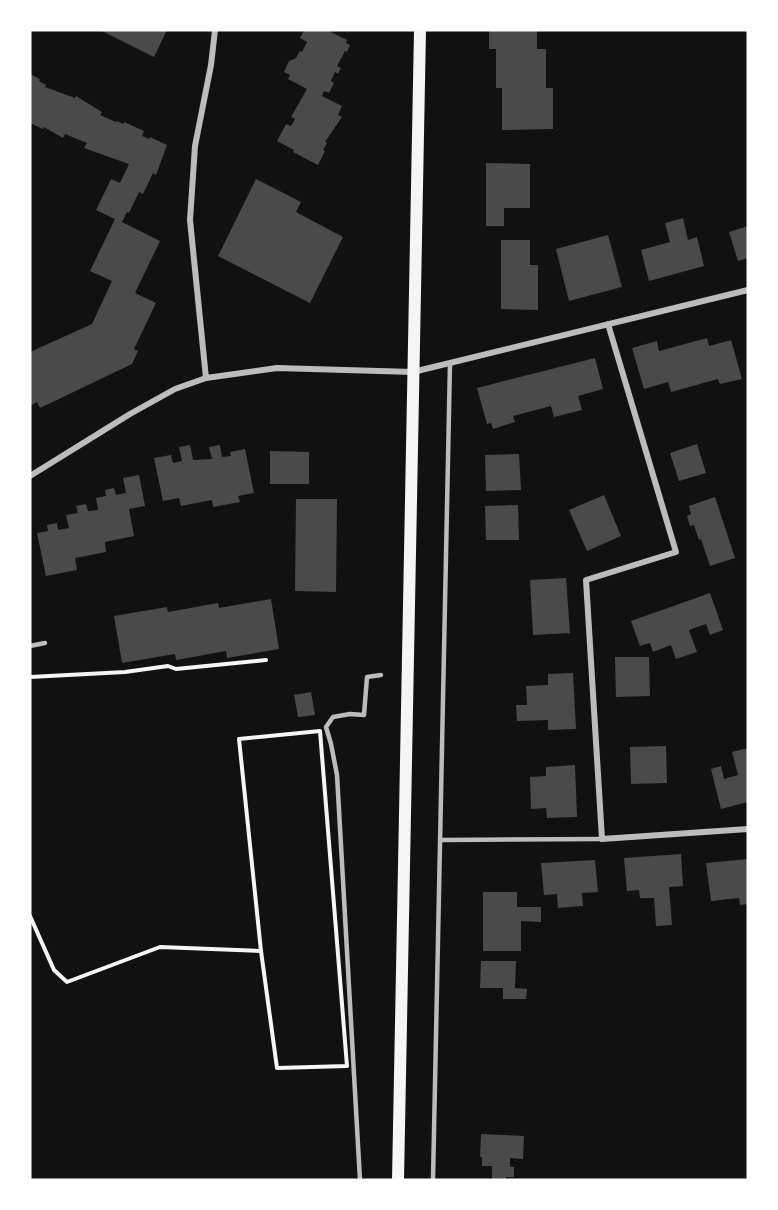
<svg xmlns="http://www.w3.org/2000/svg" width="778" height="1210" font-family="Figtree,sans-serif">
	<rect width="100%" height="100%" fill="#111"/>
	<g fill="#4a4a4a">
		<path d="M100,30H167L154,57Z"/>
		<path d="M304,30H327L347,40L346,43L350,45L347,52L345,51L337,66L341,68L338,74L335,72L331,81L334,83L329,93L324,91L322,96L342,106L338,115L342,117L325,142L327,143L323,150L325,151L318,165L293,152L294,150L277,141L286,124L291,126L295,119L291,117L307,89L288,79L290,75L284,72L289,61L296,58L300,51L302,52L307,42L300,38Z"/>
		<path d="M489,30H537V49H546V88H553V129L502,130V88H496V49H489Z"/>
		<path d="M30,74L40,79L39,81L46,85L45,87L75,98L76,96L102,112L100,115L116,122L117,121L123,124L124,122L144,131L142,136L149,139L150,137L167,145L156,175L153,173L143,194L139,192L129,213L127,212L122,222L160,241L135,293L156,303L134,349L138,351L132,364L40,408L37,402L30,406V352L92,324L112,281L90,271L115,219L96,210L111,179L120,183L129,164L84,148L87,143L65,134L63,138L44,127L43,129L30,123Z"/>
		<path d="M486,163L530,164V208H504V226H486Z"/>
		<path d="M256,179L301,202L296,212L343,237L310,303L218,256Z"/>
		<path d="M683,218L688,240L697,237L704,266L649,281L641,250L670,242L665,223Z"/>
		<path d="M748,226V258L738,261L729,232Z"/>
		<path d="M608,235L622,287L569,301L556,249Z"/>
		<path d="M501,240H530V265H538V310L501,309Z"/>
		<path d="M707,338L709,346L731,340L742,379L720,384L718,379L671,392L668,382L644,389L632,348L657,341L659,351Z"/>
		<path d="M595,358L603,389L578,396L582,410L554,417L551,406L513,416L515,422L493,429L491,423L487,424L477,388Z"/>
		<path d="M697,444L706,473L679,481L670,453Z"/>
		<path d="M190,445L193,460L212,459L209,447L220,445L222,457L231,456L230,452L245,449L254,493L238,496L240,502L213,507L212,500L181,506L179,498L163,501L154,458L171,455L173,463L182,461L179,447Z"/>
		<path d="M270,451L309,452V484H270Z"/>
		<path d="M519,454L521,490L486,491L485,455Z"/>
		<path d="M139,475L145,506L129,509L134,536L105,542L106,552L75,558L77,570L46,576L37,533L48,531L47,525L57,523L58,530L69,528L66,515L78,513L76,506L86,504L88,511L98,510L96,498L106,496L105,490L114,488L116,495L126,493L123,478Z"/>
		<path d="M604,495L621,536L587,551L569,510Z"/>
		<path d="M715,497L735,558L710,566L701,539L699,540L694,525L690,526L687,516L691,514L689,506Z"/>
		<path d="M296,499H337L336,592L295,591Z"/>
		<path d="M518,505L519,540H486L485,506Z"/>
		<path d="M566,578L570,633L533,635L530,580Z"/>
		<path d="M710,593L723,630L710,635L706,624L689,630L697,652L676,659L671,645L653,652L650,643L640,646L631,621Z"/>
		<path d="M271,599L279,649L227,658L226,651L176,660L175,654L122,663L114,616L167,607L168,612L218,603L219,608Z"/>
		<path d="M615,657H649L650,696L616,697Z"/>
		<path d="M573,673L576,729L548,730V720L517,721L516,705H527L526,686L548,685V674Z"/>
		<path d="M311,692L315,715L298,717L294,695Z"/>
		<path d="M666,746L667,783L631,784L630,747Z"/>
		<path d="M748,748V802L721,809L711,769L721,766L724,779L738,775L732,752Z"/>
		<path d="M575,765L577,817L547,818L546,808L531,809L530,777L546,776V767Z"/>
		<path d="M681,854L683,886L669,887L672,925L656,926L654,898H640L639,890L627,891L624,858Z"/>
		<path d="M748,859V904L740,905L739,898L711,901L706,863Z"/>
		<path d="M595,860L598,892L582,893L583,906L558,908L557,894L544,895L541,863Z"/>
		<path d="M483,892H517V907H541V922L521,921V951H483Z"/>
		<path d="M481,961H516L515,988L527,989L526,999H503V988H480Z"/>
		<path d="M481,1134L524,1136L523,1159L510,1158V1167H514V1177H506V1180H492V1166H482V1157H480Z"/>
	</g>
	<g fill="none" stroke-linecap="round" stroke-linejoin="round">
		<g stroke="#f5f5f5" stroke-width="4">
			<path d="M30,677L125,672L168,666L176,669L266,660"/>
			<path d="M320,731L347,1066L277,1068L261,951L239,739Z"/>
			<path d="M30,916L54,970L67,982L160,947L261,951"/>
		</g>
		<g stroke="#bcbcbc" stroke-width="4.5">
			<path d="M30,646L45,643"/>
			<path d="M441,840L602,839"/>
			<path d="M360,1180L337,775L331,744L326,727L333,717L350,714L364,715L367,677L381,675"/>
			<path d="M433,1180L450,363"/>
		</g>
		<g stroke="#bcbcbc" stroke-width="6">
			<path d="M608,324L676,552L586,580L602,839L748,829"/>
			<path d="M206,378L190,220L195,146L211,65L215,30"/>
			<path d="M30,476L130,414L175,389L206,378L277,368L413,372L748,290"/>
		</g>
		<path stroke="#f5f5f5" stroke-width="12" d="M398,1180L420,30"/>
	</g>
	<rect width="778" height="1210" fill="none" stroke="#ffffff" stroke-width="63"/>
</svg>
